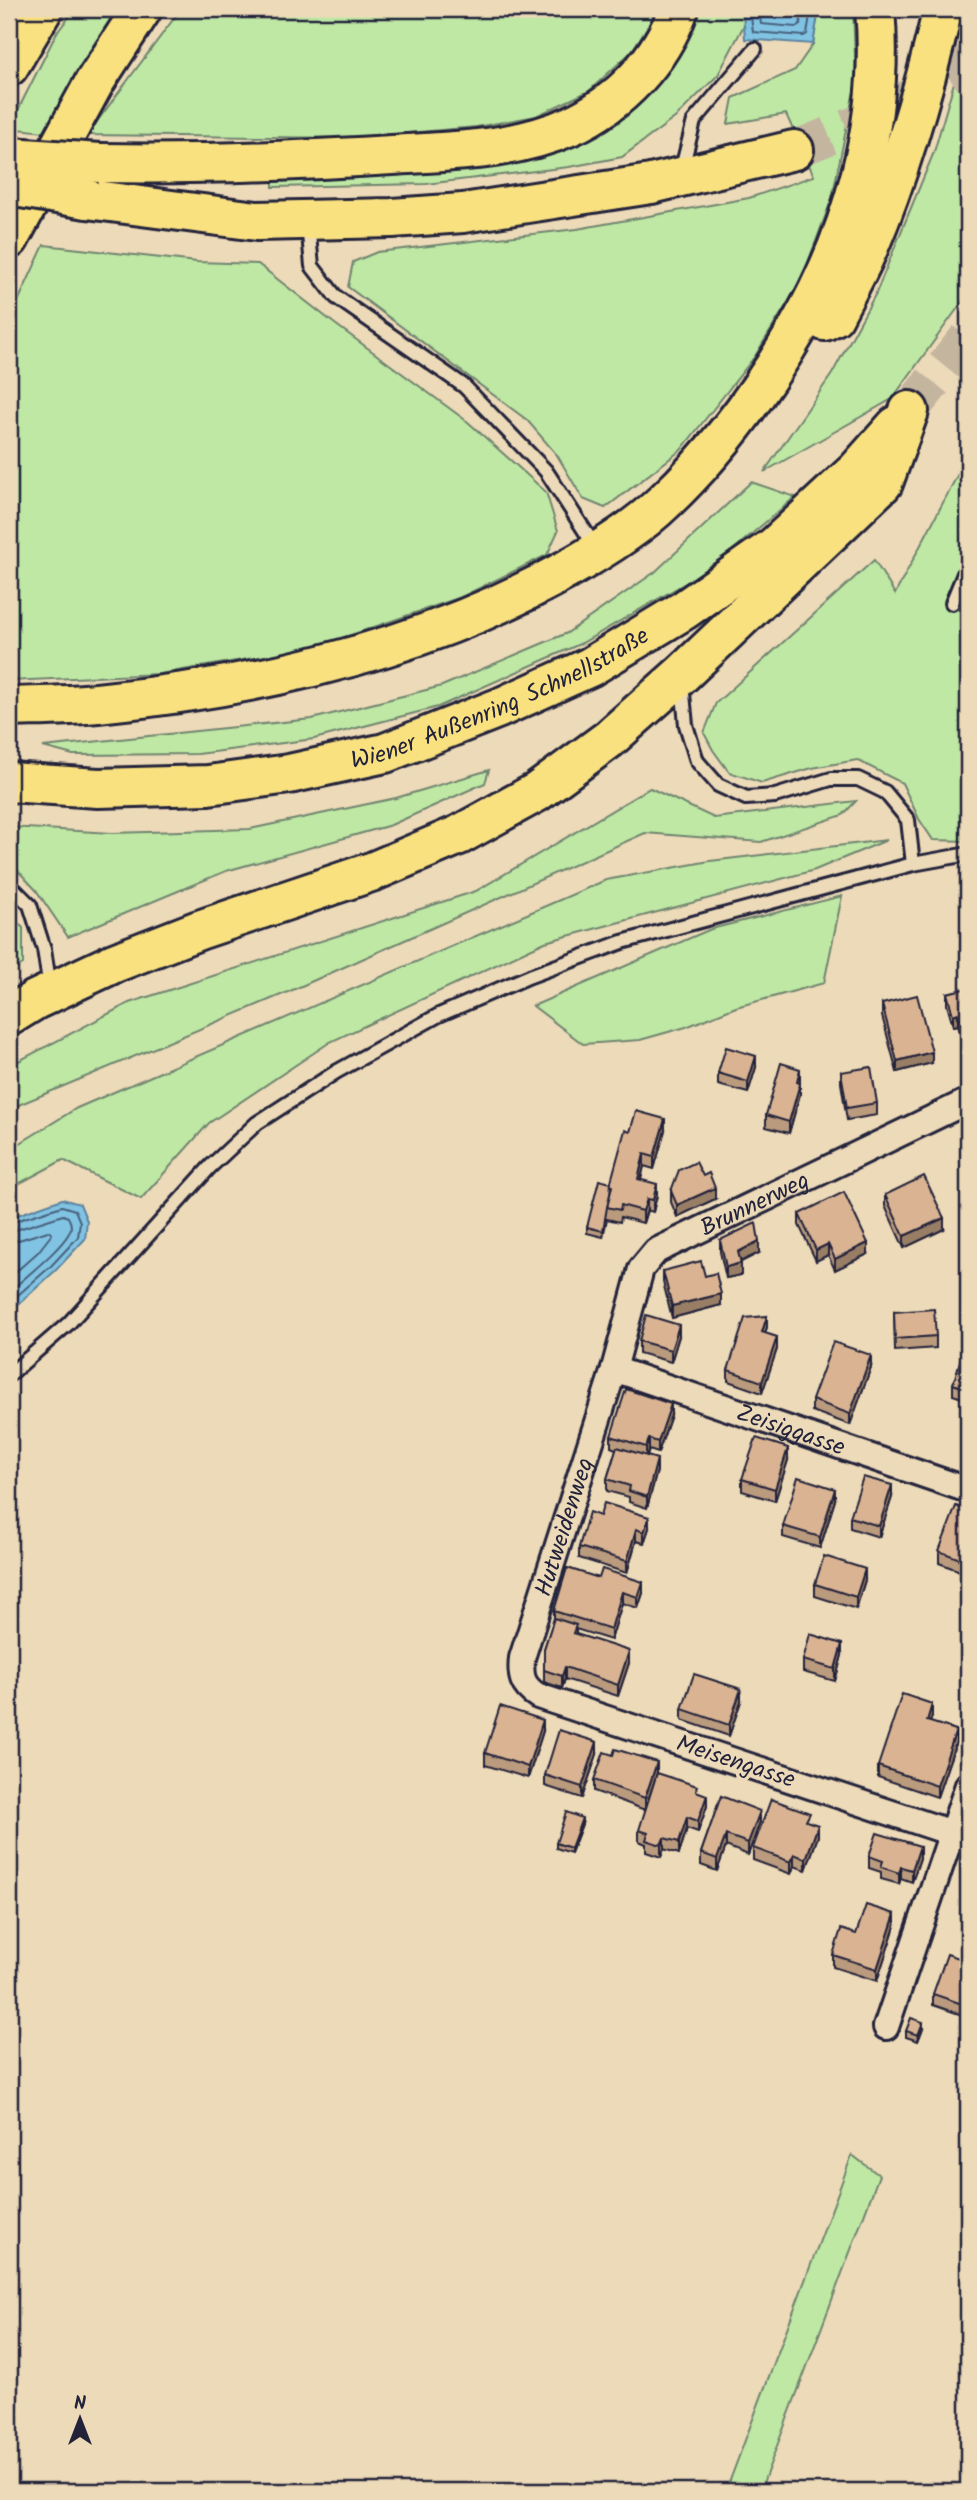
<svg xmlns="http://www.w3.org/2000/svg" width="977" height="2500" font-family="Kalam,sans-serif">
	<rect width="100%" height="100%" fill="#eddab8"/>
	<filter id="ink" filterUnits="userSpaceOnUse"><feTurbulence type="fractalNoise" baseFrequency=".0143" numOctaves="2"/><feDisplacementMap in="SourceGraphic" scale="14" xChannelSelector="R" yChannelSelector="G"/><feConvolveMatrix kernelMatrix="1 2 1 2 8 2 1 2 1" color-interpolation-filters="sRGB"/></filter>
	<g filter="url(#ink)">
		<g fill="#bfe8a4" stroke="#708570" stroke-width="2">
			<path d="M75,9H121L44,132L9,128L56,34Z"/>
			<path d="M181,9H659L631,52L589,91L536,116L476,127L349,138L87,135Z"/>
			<path d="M695,9H743L744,25L718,75L676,117L622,157L569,167L426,184L273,187V181L378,176L529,158Z"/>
			<path d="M819,9H853L856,81L832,198L801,281L755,356L681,450L605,508L583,499L557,455L527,420L348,287L353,262L377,252L577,229L749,198L814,176L786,114L728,124L733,98L795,70L813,44Z"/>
			<path d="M968,34V294L892,399L764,472L832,374L876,293L934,152Z"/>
			<path d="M44,245L197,262L258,264L335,324L468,422L546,492L558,531L547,555L461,597L313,648L159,674L9,681V321Z"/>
			<path d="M968,455V841L933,840L919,819L902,783L857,760L812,768L762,783L729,772L713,750L704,733L716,703L874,560L895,594Z"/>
			<path d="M751,482L795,497L713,567L582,643L438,707L314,739L198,754L73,755L43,747L312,719L442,686L567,633L655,572Z"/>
			<path d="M489,770L485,783L391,825L226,871L68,937L36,890L9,861V827L112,833L250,829L396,798Z"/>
			<path d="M650,788L714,818L856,801L843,815L761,842L645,833L288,992L9,1109V1066L129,1003L476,891Z"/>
			<path d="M887,840L815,870L545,942L330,1042L209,1123L141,1199L63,1160L9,1189V1150L77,1108L606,880L710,861Z"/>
			<path d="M842,896L824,983L736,1007L686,1027L640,1040L583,1044L533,1006L711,929Z"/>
			<path d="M9,913L23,928V964L9,972Z"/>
			<path d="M852,2155L879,2175L760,2491H726Z"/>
		</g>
		<g fill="#81c3e2" stroke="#5b839f" stroke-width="2">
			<path d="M743,9H819L813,44L745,39Z"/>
			<path d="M62,1199L80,1204L87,1221L85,1239L56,1270L9,1313V1218Z"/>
		</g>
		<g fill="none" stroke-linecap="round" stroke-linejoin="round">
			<g stroke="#48627e" stroke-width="2">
				<path d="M750,9L753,32L804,36L807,34L811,9"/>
				<path d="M759,9L761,24L796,27L800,25L803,9"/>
				<path d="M9,1223L62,1206L75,1210L80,1222L78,1237L51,1266L9,1303"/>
				<path d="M9,1232L63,1215L68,1217C71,1222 72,1228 69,1233C60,1250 24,1278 9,1292"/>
				<path d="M9,1243L48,1231L52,1234L38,1252L9,1278"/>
			</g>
			<g stroke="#c4b59f" stroke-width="38" stroke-dasharray="38 19" stroke-linecap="butt">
				<path d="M794,150L863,122L933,86L968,60"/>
				<path d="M909,411L968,338"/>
			</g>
			<defs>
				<g id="service">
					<path d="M681,172L694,121L755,49"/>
					<path d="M308,224L312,266L336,297L464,386L546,471L596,548"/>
					<path d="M952,603L968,564"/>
					<path d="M682,683L686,725L697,761L718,785L746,798L775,796L831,779H858L885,792L908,820L913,864"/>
					<path d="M9,884L30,905L44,949L50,988"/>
					<path d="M9,1375L69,1323L210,1167L257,1123L336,1072L439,1015L530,976L622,942L913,864L968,854"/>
				</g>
				<g id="minor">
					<path id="s1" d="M614,1369L968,1490"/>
					<path id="s2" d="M952,1833L538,1696C522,1686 520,1676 522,1658L614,1369L641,1269L656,1251L968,1101"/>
					<path d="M886,2027L968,1785"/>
				</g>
				<g id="motorway">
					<path d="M9,66L43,9"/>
					<path d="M100,163C198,165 295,161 392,155C452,151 514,151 570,126C621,103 660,60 679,9"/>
					<path d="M87,199L257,221L392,218L463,213L651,184L794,150"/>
					<path d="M9,239L94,83L142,9"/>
					<path d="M824,321L834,316C846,292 860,269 870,244C902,168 924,89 943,9"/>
					<path d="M9,707C38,706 68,706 97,703C258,687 424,650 566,570C600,551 636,529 664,502C718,451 761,392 798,328C853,233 885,119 875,9"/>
					<path id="s3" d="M9,782L98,788L208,785L289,774L385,753L499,708L590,667L684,610L775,546L856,471L896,426"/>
					<path d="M9,1016L35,1000L114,963L199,930L374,871L459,835L537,792L609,739L681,675L883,483L909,411"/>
				</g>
			</defs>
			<use href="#service" stroke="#22223b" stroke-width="18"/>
			<use href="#minor" stroke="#22223b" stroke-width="30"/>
			<use href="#motorway" stroke="#22223b" stroke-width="44"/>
			<use href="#service" stroke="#eddab8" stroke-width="12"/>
			<use href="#minor" stroke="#eddab8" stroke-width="24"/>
			<use href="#motorway" stroke="#fae180" stroke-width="38"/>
			<defs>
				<g id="motorway-bridge">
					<path d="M9,157L100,163"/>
					<path d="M9,186L87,199"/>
				</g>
			</defs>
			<use href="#motorway-bridge" stroke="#22223b" stroke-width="44" stroke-linecap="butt"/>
			<use href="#motorway-bridge" stroke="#fae180" stroke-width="38"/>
		</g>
		<g fill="#bb9b7e" stroke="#22223b" stroke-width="2">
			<path d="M968,988V1062L958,1025L953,1026L947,1005V993Z"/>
			<path d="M882,1004L932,1063L897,1072L882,1016Z"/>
			<path d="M756,1067L748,1093L718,1085V1073Z"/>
			<path d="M841,1072L877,1103V1115L847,1120L841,1083Z"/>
			<path d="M800,1081V1094L789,1133L766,1127V1115Z"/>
			<path d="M665,1130L654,1169L644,1166L641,1180L657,1195L653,1212L647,1210L643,1223L621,1217L620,1222L607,1219L603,1237L587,1233V1227L611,1183L630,1132Z"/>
			<path d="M671,1191L715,1199L677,1217L671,1202Z"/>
			<path d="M885,1195L944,1229L904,1248L885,1206Z"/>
			<path d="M799,1214L868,1254L835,1270L828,1255L816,1261L799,1225Z"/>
			<path d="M720,1240L759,1253L741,1262V1275L726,1278L720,1252Z"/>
			<path d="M663,1271L705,1276L721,1305L672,1318L663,1282Z"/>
			<path d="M894,1312L936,1336V1348L895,1351Z"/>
			<path d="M767,1327L765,1333L777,1349L762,1393L728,1381V1370Z"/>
			<path d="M679,1336L671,1362L639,1353V1341Z"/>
			<path d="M968,1347V1400L953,1395V1384Z"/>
			<path d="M871,1367L850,1425L812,1411V1400Z"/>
			<path d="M671,1415L658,1453L649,1450L647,1456L657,1471L647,1508L629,1502V1497L607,1491V1479L616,1449L611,1447V1436Z"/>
			<path d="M788,1460L775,1501L742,1491V1479Z"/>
			<path d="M892,1497L879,1537L850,1528V1517Z"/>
			<path d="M835,1500L820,1548L783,1537V1526Z"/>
			<path d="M968,1511V1574L939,1563V1551Z"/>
			<path d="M600,1516L649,1528L644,1543L636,1541L627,1573L579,1558V1547Z"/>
			<path d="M567,1568L643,1593L638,1608L622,1603L611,1640L576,1629V1634L629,1663L618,1696L565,1679L562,1688L544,1682V1649L554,1619V1611Z"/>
			<path d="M865,1580L856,1609L815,1596V1584Z"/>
			<path d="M842,1655L835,1681L803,1672V1660Z"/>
			<path d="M741,1701L729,1736L682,1720V1709Z"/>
			<path d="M932,1716L930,1722L956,1742L937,1797L878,1777V1766Z"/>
			<path d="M543,1731L528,1778L485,1765V1753Z"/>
			<path d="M597,1754L582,1798L545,1786V1775Z"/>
			<path d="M657,1773L645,1810L594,1791V1780Z"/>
			<path d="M697,1792L707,1806L698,1832L687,1828L679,1854L664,1849L661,1857L646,1852V1844L639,1841V1830Z"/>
			<path d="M721,1796L760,1822L748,1855L726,1846L717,1871L701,1865V1853Z"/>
			<path d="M810,1822L818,1836L806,1870L794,1866L791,1874L753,1860V1848Z"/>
			<path d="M582,1824L571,1853L556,1848V1843Z"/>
			<path d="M869,1856L920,1858L912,1882L901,1878L899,1884L881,1879V1872L869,1868Z"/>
			<path d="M968,1866V1894L963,1892V1881Z"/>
			<path d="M895,1926L877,1981L833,1967V1955L856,1934Z"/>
			<path d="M968,1961V2017L933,2005V1994Z"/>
			<path d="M923,2028L918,2041L906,2037V2031Z"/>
		</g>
		<g fill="#997e66" stroke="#22223b" stroke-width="2">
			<path d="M958,1013V1025L953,1026V1015Z"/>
			<path d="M932,1052V1063L897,1072V1061Z"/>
			<path d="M756,1056V1067L748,1093V1082Z"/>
			<path d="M800,1069V1081L797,1093V1082Z"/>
			<path d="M800,1083V1094L789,1133V1122Z"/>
			<path d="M665,1119V1130L654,1169V1157Z"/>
			<path d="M644,1154V1166L638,1190V1179Z"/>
			<path d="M657,1184V1195L653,1212V1200Z"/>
			<path d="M715,1188V1199L677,1217V1205Z"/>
			<path d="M647,1199V1210L643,1223V1211Z"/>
			<path d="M944,1218V1229L904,1248V1236Z"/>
			<path d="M759,1241V1253L738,1263V1252Z"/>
			<path d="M868,1243V1254L835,1270V1259Z"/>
			<path d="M828,1244V1255L816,1261V1250Z"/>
			<path d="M741,1263V1275L726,1278V1267Z"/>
			<path d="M721,1294V1305L672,1318V1306Z"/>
			<path d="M767,1316V1327L762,1344V1332Z"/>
			<path d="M679,1325V1336L671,1362V1350Z"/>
			<path d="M777,1337V1349L762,1393V1382Z"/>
			<path d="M871,1355V1367L850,1425V1414Z"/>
			<path d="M671,1404V1415L658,1453V1442Z"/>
			<path d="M649,1439V1450L646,1458V1447Z"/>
			<path d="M788,1448V1460L775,1501V1489Z"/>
			<path d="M657,1459V1471L647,1508V1497Z"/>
			<path d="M892,1485V1497L879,1537V1526Z"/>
			<path d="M835,1489V1500L820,1548V1537Z"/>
			<path d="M649,1517V1528L644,1543V1532Z"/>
			<path d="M636,1529V1541L627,1573V1561Z"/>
			<path d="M865,1569V1580L856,1609V1597Z"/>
			<path d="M643,1582V1593L638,1608V1597Z"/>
			<path d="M622,1592V1603L611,1640V1629Z"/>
			<path d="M842,1644V1655L835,1681V1669Z"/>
			<path d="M629,1651V1663L618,1696V1685Z"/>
			<path d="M565,1667V1679L562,1688V1676Z"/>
			<path d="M741,1689V1701L729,1736V1725Z"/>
			<path d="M932,1704V1716L927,1732V1721Z"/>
			<path d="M543,1720V1731L528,1778V1767Z"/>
			<path d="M956,1730V1742L937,1797V1786Z"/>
			<path d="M597,1742V1754L582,1798V1787Z"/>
			<path d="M657,1762V1773L645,1810V1798Z"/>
			<path d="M707,1795V1806L698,1832V1821Z"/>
			<path d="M760,1811V1822L748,1855V1843Z"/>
			<path d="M687,1817V1828L679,1854V1842Z"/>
			<path d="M582,1818V1824L571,1853V1848Z"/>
			<path d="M818,1825V1836L806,1870V1859Z"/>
			<path d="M726,1835V1846L717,1871V1859Z"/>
			<path d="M664,1838V1849L661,1857V1845Z"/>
			<path d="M920,1846V1858L912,1882V1870Z"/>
			<path d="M794,1854V1866L791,1874V1862Z"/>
			<path d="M901,1867V1878L899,1884V1873Z"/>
			<path d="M895,1914V1926L877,1981V1969Z"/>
			<path d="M923,2022V2028L918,2041V2035Z"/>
		</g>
		<g fill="#dab492" stroke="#22223b" stroke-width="2">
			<path d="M968,988V1051L958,1013L953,1015L947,993Z"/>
			<path d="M917,995L932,1052L897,1061L882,1004Z"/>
			<path d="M726,1047L756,1056L748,1082L718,1073Z"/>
			<path d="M781,1063L800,1069L797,1082L800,1083L789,1122L766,1115Z"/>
			<path d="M871,1067L877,1103L847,1108L841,1072Z"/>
			<path d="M636,1111L665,1119L654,1157L644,1154L638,1179L657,1184L653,1200L647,1199L643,1211L621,1205L620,1210L607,1207L612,1186L610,1185L625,1130L630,1132Z"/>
			<path d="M696,1162L703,1176L709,1173L715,1188L677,1205L671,1191L679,1170Z"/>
			<path d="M924,1176L944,1218L904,1236L885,1195Z"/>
			<path d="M599,1180L611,1183L610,1194L607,1207L603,1231L587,1227Z"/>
			<path d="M844,1192L868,1243L835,1259L828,1244L816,1250L799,1214Z"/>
			<path d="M756,1223L759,1241L738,1252L741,1263L726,1267L720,1240Z"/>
			<path d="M701,1261L705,1276L716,1273L721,1294L672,1306L663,1271Z"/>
			<path d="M934,1309L936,1336L895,1339L894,1312Z"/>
			<path d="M646,1315L679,1325L671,1350L639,1341Z"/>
			<path d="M767,1316L762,1332L777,1337L762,1382L728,1370L745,1318Z"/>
			<path d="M833,1342L871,1355L850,1414L812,1400Z"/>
			<path d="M965,1345L968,1347V1389L953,1384Z"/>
			<path d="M626,1389L671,1404L658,1442L649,1439L646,1447L611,1436Z"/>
			<path d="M756,1438L788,1448L775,1489L742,1479Z"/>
			<path d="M617,1447L657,1459L647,1497L629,1491L630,1486L607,1479Z"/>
			<path d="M798,1477L835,1489L820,1537L783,1526Z"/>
			<path d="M863,1477L892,1485L879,1526L850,1517Z"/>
			<path d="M604,1503L649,1517L644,1532L636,1529L627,1561L579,1547L589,1512L600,1516Z"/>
			<path d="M956,1506L968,1511V1562L939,1551Z"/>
			<path d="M824,1556L865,1569L856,1597L815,1584Z"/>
			<path d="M567,1568L599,1578L602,1569L643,1582L638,1597L622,1592L611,1629L554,1611Z"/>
			<path d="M554,1618L576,1625L573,1633L629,1651L618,1685L565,1667L562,1676L544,1670V1649Z"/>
			<path d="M810,1634L842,1644L835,1669L803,1660Z"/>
			<path d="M694,1674L741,1689L729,1725L682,1709Z"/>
			<path d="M902,1694L932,1704L927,1721L956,1730L937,1786L878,1766Z"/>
			<path d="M500,1706L543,1720L528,1767L485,1753Z"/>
			<path d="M559,1730L597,1742L582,1787L545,1775Z"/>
			<path d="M615,1749L657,1762L645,1798L594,1780L604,1752L613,1755Z"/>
			<path d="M657,1773L697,1786L696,1791L707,1795L698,1821L687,1817L679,1842L664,1838L661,1845L646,1840L648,1833L639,1830Z"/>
			<path d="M721,1796L760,1811L748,1843L726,1835L717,1859L701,1853Z"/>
			<path d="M771,1799L810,1813L806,1821L818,1825L806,1859L794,1854L791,1862L753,1848Z"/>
			<path d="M566,1812L582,1818L571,1848L556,1843Z"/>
			<path d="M877,1833L920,1846L912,1870L901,1867L899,1873L881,1867L883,1861L869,1856Z"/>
			<path d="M968,1866V1882L963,1881Z"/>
			<path d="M866,1905L895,1914L877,1969L833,1955L841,1929L856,1934Z"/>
			<path d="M947,1954L968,1961V2006L933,1994Z"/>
			<path d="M911,2018L923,2022L918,2035L906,2031Z"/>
		</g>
	</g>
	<g text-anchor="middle" stroke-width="7" stroke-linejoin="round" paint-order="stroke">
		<g font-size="24" fill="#22223b" stroke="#eddab8">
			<text dy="8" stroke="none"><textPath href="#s3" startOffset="506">Wiener Außenring Schnellstraße</textPath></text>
			<text dy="8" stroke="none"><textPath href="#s2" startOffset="1020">Brunnerweg</textPath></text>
			<text dy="8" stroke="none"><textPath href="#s1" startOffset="187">Zeisiggasse</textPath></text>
			<text dy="8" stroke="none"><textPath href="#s2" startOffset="618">Hutweidenweg</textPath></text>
			<text transform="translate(736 1761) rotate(18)" y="8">Meisengasse</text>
		</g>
	</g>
	<rect width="977" height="2500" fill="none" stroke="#eddab8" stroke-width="35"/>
	<rect x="18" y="18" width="942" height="2465" fill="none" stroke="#22223b" stroke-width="2.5" filter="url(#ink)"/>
	<g transform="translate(80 2419)" stroke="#eddab8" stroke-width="5" paint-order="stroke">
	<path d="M0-5L12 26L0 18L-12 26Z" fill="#22223b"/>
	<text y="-10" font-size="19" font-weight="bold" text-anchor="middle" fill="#22223b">N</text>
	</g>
</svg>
